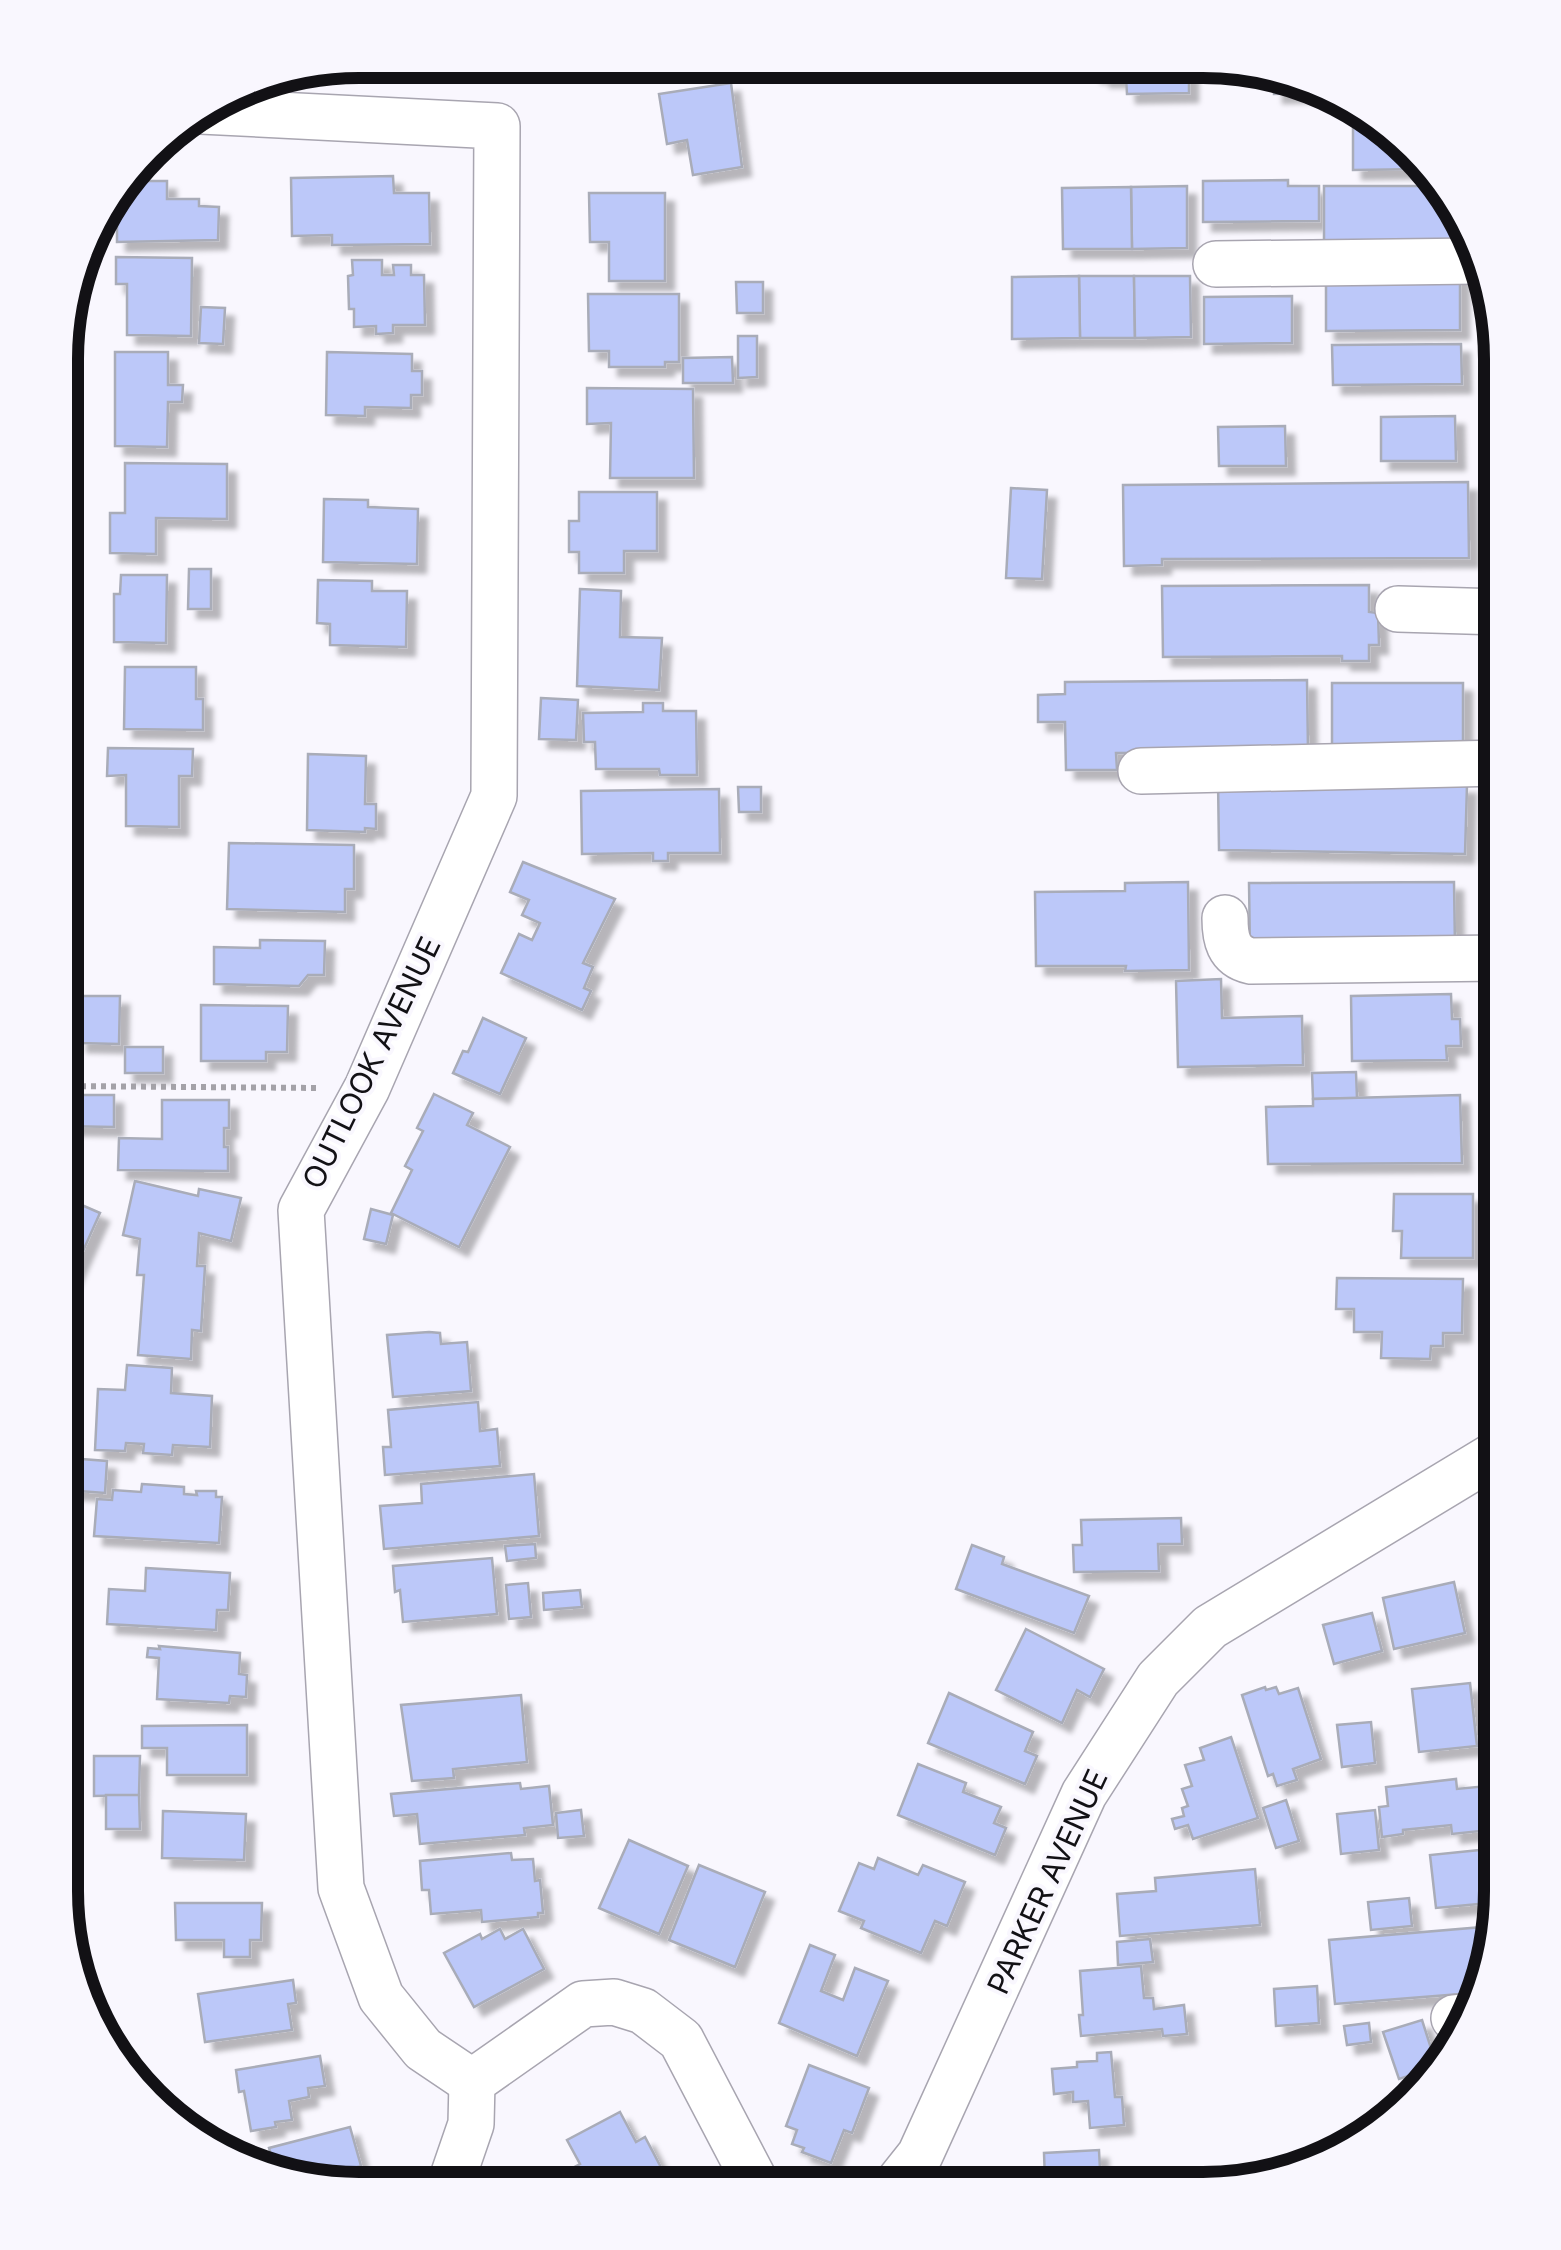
<svg xmlns="http://www.w3.org/2000/svg" width="1561" height="2250" font-family="Inter,sans-serif">
	<defs>
		<filter id="shadow"><feDropShadow dx="9" dy="9" stdDeviation="2.5" flood-color="#0004"/></filter>
	</defs>
	<rect width="100%" height="100%" fill="#f9f7fe"/>
	<g fill="#bcc8f9" stroke="#a9acb8" stroke-width="2.5" filter="url(#shadow)">
		<path d="M759,61H791L792,65L760,69Z"/>
		<path d="M1092,62H1189V93L1127,94L1126,78H1101V74H1092Z"/>
		<path d="M1274,76L1316,93L1274,94Z"/>
		<path d="M731,83L742,167L693,175L687,140L667,144L659,94Z"/>
		<path d="M1353,117H1374L1384,121L1423,169L1353,170Z"/>
		<path d="M393,176L394,193H429L430,244L332,245V235L292,236L291,178Z"/>
		<path d="M1288,180V186H1319V221L1203,222V181Z"/>
		<path d="M125,181H167V199H199V206L219,207L218,240L117,242V225L111,224V196L115,191H125Z"/>
		<path d="M1187,186V248L1132,249L1131,187Z"/>
		<path d="M1324,186H1437L1459,213V244L1324,245Z"/>
		<path d="M1131,187L1132,249H1063L1062,188Z"/>
		<path d="M589,193H665V281H609V242H590Z"/>
		<path d="M116,257L192,258L191,336L127,335V284H116Z"/>
		<path d="M352,260H382V275H394L393,265H411V275H424L425,325H393V333L376,334V326L354,327V309H349L348,276L353,275Z"/>
		<path d="M1460,271V330L1326,331V272Z"/>
		<path d="M1079,276H1134L1135,338H1080Z"/>
		<path d="M1079,276L1080,338L1012,339V277Z"/>
		<path d="M1134,276H1190L1191,337L1135,338Z"/>
		<path d="M736,282H763V313H737Z"/>
		<path d="M588,294H679V362H665V367H609V351H589Z"/>
		<path d="M1292,296V343L1204,344V297Z"/>
		<path d="M201,307L225,308L223,344L199,343Z"/>
		<path d="M738,336H757V377L738,378Z"/>
		<path d="M1461,344L1462,384L1333,385L1332,345Z"/>
		<path d="M115,352H168V385H183L182,402H168L167,447L115,446Z"/>
		<path d="M327,352L412,354V371H422V395H411V408L365,407V416L326,415Z"/>
		<path d="M732,357L733,383H683V358Z"/>
		<path d="M587,388L693,389L694,478H610L611,423L587,424Z"/>
		<path d="M1455,416L1456,461H1381V417Z"/>
		<path d="M1285,426L1286,466H1219L1218,427Z"/>
		<path d="M125,463L227,464V519L156,518V554L110,553V513H125Z"/>
		<path d="M1468,482L1469,558L1162,559V565L1124,566L1123,485Z"/>
		<path d="M1011,488L1047,490L1042,579L1006,578Z"/>
		<path d="M579,492H657V551H624V573H579V552H569V521H579Z"/>
		<path d="M324,499L368,500V507L418,509L417,564L323,562Z"/>
		<path d="M189,569H211V609H188Z"/>
		<path d="M121,575H167L166,643L114,642V594H120Z"/>
		<path d="M318,580L372,581V591H407L406,647L330,645V624L317,623Z"/>
		<path d="M1369,585V612L1378,613L1379,645H1369V661H1342V656L1163,657L1162,586Z"/>
		<path d="M580,589L621,591L620,637L662,638L659,690L577,686Z"/>
		<path d="M125,667H196V699H203V730L124,729Z"/>
		<path d="M1307,680L1308,752L1116,753L1117,770H1066L1065,722H1038V695L1065,694V682Z"/>
		<path d="M1332,683H1463V749L1332,750Z"/>
		<path d="M541,698L578,700L576,740L539,739Z"/>
		<path d="M643,703H663V711H696L697,775H660L659,769H596L595,742H584L583,713L643,712Z"/>
		<path d="M108,748L193,749L192,776H179V827L126,826V775L107,776Z"/>
		<path d="M308,754L366,756L365,804H376V829L365,828V832L307,830Z"/>
		<path d="M1218,780L1467,785L1465,854L1219,850Z"/>
		<path d="M738,787H761V812H739Z"/>
		<path d="M719,789L720,853H668V861H653V853L582,854L581,791Z"/>
		<path d="M229,843L354,845V889H345V912L227,909Z"/>
		<path d="M523,862L615,899L583,963L593,967L584,988L591,991L582,1010L501,973L519,934L532,940L540,923L522,915L529,900L510,892Z"/>
		<path d="M1188,882L1189,970L1125,971L1126,966H1036L1035,892L1125,891V883Z"/>
		<path d="M1454,882L1455,948L1250,949L1249,883Z"/>
		<path d="M260,940L325,941L324,975H308L299,986L214,984V947L260,948Z"/>
		<path d="M1221,979L1222,1018L1302,1016L1303,1065L1178,1067L1176,981Z"/>
		<path d="M1451,994L1452,1019H1460L1461,1046H1446L1447,1060L1352,1061L1351,996Z"/>
		<path d="M79,996H120L119,1044L78,1043Z"/>
		<path d="M201,1005L288,1006L287,1052H266V1061H201Z"/>
		<path d="M483,1018L526,1038L500,1094L453,1073L463,1051L468,1052Z"/>
		<rect x="125" y="1047" width="38" height="26"/>
		<path d="M1356,1072L1357,1098L1313,1099L1312,1073Z"/>
		<path d="M434,1094L473,1113L467,1125L510,1147L459,1247L391,1213L412,1170L405,1166L423,1131L417,1128Z"/>
		<path d="M61,1095H114V1127L61,1126Z"/>
		<path d="M1460,1095L1462,1163L1268,1164L1266,1107L1313,1106V1099Z"/>
		<path d="M162,1100H229V1128H224V1147H228V1171L118,1170L119,1138L162,1139Z"/>
		<path d="M135,1181L198,1196L199,1189L241,1198L231,1241L199,1233L197,1266H205L201,1331L192,1330L191,1359L138,1355L144,1275H137L140,1239L123,1235Z"/>
		<path d="M1394,1194H1473V1258H1401L1402,1231H1393Z"/>
		<path d="M61,1196L100,1213L65,1291L61,1290Z"/>
		<path d="M371,1209L393,1215L386,1244L364,1239Z"/>
		<path d="M1337,1278L1463,1279L1462,1333H1443V1346H1431L1430,1359L1381,1358L1382,1332H1354V1309H1336Z"/>
		<path d="M429,1332L440,1333L441,1344L467,1342L471,1391L393,1397L387,1335Z"/>
		<path d="M127,1365L172,1368L171,1393L212,1396L210,1447L173,1445L172,1455L143,1453L144,1444L126,1443L125,1451L95,1450L98,1389L125,1390Z"/>
		<path d="M478,1402L480,1431L497,1429L500,1466L385,1475L383,1447H391L388,1410Z"/>
		<path d="M68,1458L107,1461L105,1493L66,1490Z"/>
		<path d="M534,1474L539,1536L384,1549L380,1506L422,1503L421,1484Z"/>
		<path d="M142,1484L184,1487V1494L197,1495L196,1491H216V1497H222L219,1543L94,1536L97,1499L112,1500L113,1490L141,1492Z"/>
		<path d="M1181,1518L1182,1544H1158L1159,1571L1074,1572L1073,1545H1082L1081,1520Z"/>
		<path d="M535,1544L536,1558L507,1561L505,1546Z"/>
		<path d="M972,1545L1004,1557L1002,1564L1089,1596L1074,1633L956,1589Z"/>
		<path d="M492,1558L497,1614L403,1622L400,1590L395,1592L393,1566Z"/>
		<path d="M146,1568L230,1573L228,1610H217L216,1630L107,1624L109,1589L145,1591Z"/>
		<path d="M1454,1582L1465,1633L1394,1649L1383,1598Z"/>
		<path d="M528,1583L531,1617L509,1619L506,1585Z"/>
		<path d="M580,1590L582,1607L544,1610L543,1593Z"/>
		<path d="M1372,1613L1382,1651L1334,1664L1323,1625Z"/>
		<path d="M1026,1629L1104,1669L1090,1697L1077,1690L1062,1723L996,1690Z"/>
		<path d="M159,1646L240,1653L239,1674L247,1675L246,1697L230,1696L229,1703L157,1699L159,1658L147,1657L148,1648L160,1649Z"/>
		<path d="M1470,1683L1477,1746L1419,1752L1412,1689Z"/>
		<path d="M1265,1687L1266,1690L1276,1687L1279,1694L1298,1688L1321,1759L1293,1769L1297,1780L1277,1786L1273,1774L1268,1776L1242,1695Z"/>
		<path d="M949,1693L1033,1732L1025,1751L1037,1756L1025,1784L928,1743Z"/>
		<path d="M521,1695L527,1762L453,1769L454,1778L412,1781L401,1705Z"/>
		<path d="M1371,1722L1375,1763L1342,1767L1337,1725Z"/>
		<path d="M247,1725V1775H167V1748H142V1726Z"/>
		<path d="M1231,1737L1258,1818L1193,1839L1188,1825L1175,1829L1172,1819L1184,1816L1182,1808L1188,1806L1182,1789L1192,1786L1185,1765L1204,1760L1200,1748Z"/>
		<path d="M94,1756H140L139,1795L94,1796Z"/>
		<path d="M918,1764L966,1783L963,1792L1001,1807L994,1823L1006,1828L995,1855L898,1815Z"/>
		<path d="M1456,1779L1457,1789L1497,1785L1500,1829L1452,1834L1451,1825L1403,1830V1834L1382,1837L1379,1807L1388,1806L1386,1787Z"/>
		<path d="M520,1783L521,1789L549,1786L553,1825L524,1828L525,1835L420,1844L417,1814L394,1816L391,1794Z"/>
		<path d="M106,1795H139L140,1829H106Z"/>
		<path d="M1286,1800L1299,1841L1276,1848L1263,1808Z"/>
		<path d="M581,1810L584,1836L558,1838L556,1813Z"/>
		<path d="M1375,1810L1379,1850L1341,1854L1337,1814Z"/>
		<path d="M163,1811L246,1814L244,1860L162,1858Z"/>
		<path d="M629,1840L688,1866L659,1934L599,1908Z"/>
		<path d="M1500,1848V1902L1436,1908L1430,1855Z"/>
		<path d="M511,1853L512,1860L533,1859L535,1881L540,1880L543,1913H538V1917L482,1922L481,1910L431,1914L429,1890H422L420,1861Z"/>
		<path d="M878,1858L918,1875L923,1865L965,1882L947,1926L935,1921L921,1953L861,1928L864,1921L839,1911L859,1863L874,1869Z"/>
		<path d="M699,1865L765,1892L735,1967L669,1940Z"/>
		<path d="M1255,1869L1260,1925L1120,1936L1117,1894L1156,1891L1155,1878Z"/>
		<path d="M1409,1898L1412,1926L1371,1930L1368,1902Z"/>
		<path d="M175,1903H262L261,1940H250V1957H224V1940H176Z"/>
		<path d="M1495,1926L1473,1993L1335,2004L1329,1940Z"/>
		<path d="M500,1929L505,1939L523,1929L544,1969L474,2007L444,1953L480,1934L482,1939Z"/>
		<path d="M1150,1939L1153,1962L1118,1965L1117,1942Z"/>
		<path d="M810,1945L835,1955L821,1991L843,2000L855,1968L888,1981L857,2056L779,2023Z"/>
		<path d="M1141,1966L1144,1998H1153L1154,2009L1184,2005L1187,2034L1163,2036L1162,2029L1081,2036L1079,2015H1083L1080,1971Z"/>
		<path d="M293,1980L296,2003L288,2004L292,2030L205,2042L198,1994Z"/>
		<path d="M1317,1986L1319,2023L1276,2026L1274,1989Z"/>
		<path d="M1422,2020L1437,2067L1399,2079L1383,2032Z"/>
		<path d="M1369,2023L1371,2042L1347,2045L1344,2026Z"/>
		<path d="M1111,2052L1115,2097H1122L1124,2125L1090,2128L1088,2101L1073,2102V2092L1054,2094L1052,2069L1077,2067V2062L1097,2061V2053Z"/>
		<path d="M320,2056L325,2086L308,2088L309,2097L289,2101L292,2120L275,2122L276,2127L251,2131L244,2091L239,2092L236,2070Z"/>
		<path d="M809,2065L869,2088L852,2133L844,2130L831,2163L802,2152L804,2148L792,2144L797,2130L786,2126Z"/>
		<path d="M620,2112L636,2142L645,2137L666,2177L644,2188H566L559,2175L580,2164L567,2140Z"/>
		<path d="M350,2127L361,2166L345,2171L347,2180L320,2188L275,2169L269,2148Z"/>
		<path d="M1099,2150L1101,2190H1029L1028,2182L1045,2181L1044,2153Z"/>
	</g>
	<g fill="none" stroke-linecap="round" stroke-linejoin="round">
		<defs>
			<g id="minor">
				<path d="M201,111L497,126L494,796L367,1088L301,1210L341,1888L381,1997L423,2049L472,2082"/>
				<path d="M1216,264L1478,261"/>
				<path d="M1398,609L1501,612"/>
				<path d="M1141,771L1501,763"/>
				<path d="M1225,918C1225,938 1228,956 1251,961L1501,958"/>
				<path d="M1454,2018L1464,2017"/>
				<path d="M449,2188L471,2124L472,2082L583,2004L614,2002L643,2011L681,2040L759,2189"/>
				<path d="M893,2189L920,2155L1084,1794L1158,1679L1210,1627L1501,1451"/>
			</g>
		</defs>
		<use href="#minor" stroke="#a8a5b0" stroke-width="48"/>
		<path stroke="#a4a2a8" stroke-width="6" stroke-dasharray="5 5" stroke-linecap="butt" d="M61,1086L320,1088"/>
		<use href="#minor" stroke="#fff" stroke-width="45"/>
	</g>
	<g text-anchor="middle" stroke-width="8" stroke-linejoin="round" paint-order="stroke">
		<g font-size="30" fill="#121115" stroke="#f9f7fe">
			<text transform="translate(372 1063) rotate(-64)" y="10">OUTLOOK AVENUE</text>
			<text transform="translate(1048 1882) rotate(-65)" y="10">PARKER AVENUE</text>
		</g>
	</g>
	<path d="M0 0H1561V2250H0ZM359 78H1203A281 281 0 0 1 1484 359V1891A281 281 0 0 1 1203 2172H359A281 281 0 0 1 78 1891V359A281 281 0 0 1 359 78Z" fill="#f9f7fe" fill-rule="evenodd"/>
	<path fill="none" stroke="#121115" stroke-width="12" d="M359 78H1203A281 281 0 0 1 1484 359V1891A281 281 0 0 1 1203 2172H359A281 281 0 0 1 78 1891V359A281 281 0 0 1 359 78Z"/>
</svg>
